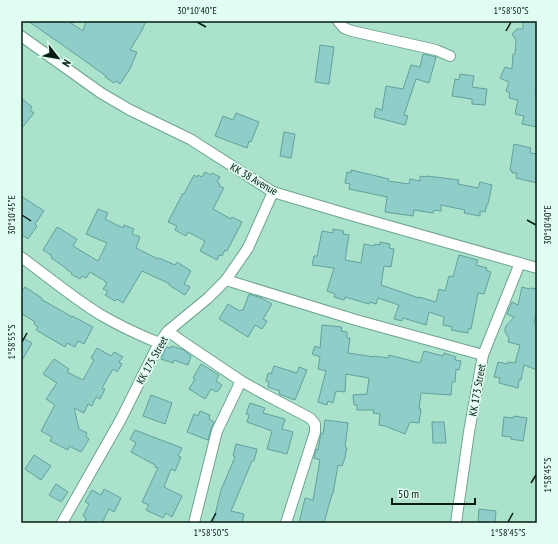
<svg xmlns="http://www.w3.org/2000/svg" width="558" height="544" font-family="'PT Sans Narrow',sans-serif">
	<rect width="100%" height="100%" fill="#aae2cc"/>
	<g fill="#8fcec8" stroke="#62a19b">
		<path d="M28,21H68L83,31L86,21H146L142,30L130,50L137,52L130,69L120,84L116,81L114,83L105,77L106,76L81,58Z"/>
		<path d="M523,21H537V86L535,94L537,95V127L522,124L524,116L515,114L518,100L509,98L510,93L506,91L509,82L500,78L505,67L512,69L513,54H515L516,40L512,34L517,29H523Z"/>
		<path d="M320,45L334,47L329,84L315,82Z"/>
		<path d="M423,54L436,57L429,83L416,79L404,115L408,116L405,125L374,117L376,108L382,110L386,86L403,89L411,65L420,67Z"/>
		<path d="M460,74L474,76L472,87L487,89L485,105L472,104V99L452,96L455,79L459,80Z"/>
		<path d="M21,98L32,107L30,110L34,113L21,129Z"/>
		<path d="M236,113L259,122L251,142L249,141L247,148L215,136L223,116L233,120Z"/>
		<path d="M284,132L295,134L291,158L280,156Z"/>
		<path d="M514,144L531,148L530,153L537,154V183L516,178L517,173H512V171L510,170Z"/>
		<path d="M351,170L389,179L388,181L409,184L410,179L420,181V176L426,177L427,176L459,180L458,184L478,188L480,182L492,185L488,204H487L485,212L480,211V216L464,213L465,210L441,205V211L434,210L433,213L414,210L413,216L385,212L387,197L349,189L350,184L345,183L347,172L351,173Z"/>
		<path d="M205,172L210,175L212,173L220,177L217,182L220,184L219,186L224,188L213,209L231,219L232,217L242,222L227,251L225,250L222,256L219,255L217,260L200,251L205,241L188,232L186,236L175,230L177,226L168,222L183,193L184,194L194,175L197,177L198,175L202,177Z"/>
		<path d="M21,196L44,211L35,224L37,226L28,239L21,234Z"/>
		<path d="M98,209L108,213L105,219L123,228L124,225L134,229L132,234L140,237L136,248L158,259L159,258L175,265L177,262L191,271L184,284L190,287L185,295L169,285L170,284L142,271L123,303L117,299L115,301L105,295L108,291L103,289L107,283L105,282V281L90,272L86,278L82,276L80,279L71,274L72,273L66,269V268L51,258L52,256L43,250L57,227L77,239L73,246L98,261L107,243L86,234Z"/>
		<path d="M333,229L344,231L343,234L349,235L345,260L361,263L364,244L374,246L375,244L380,245V242L390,244L389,248L394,249L391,267L384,266L381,285L419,298V297L436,302L439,289L445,291L449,276L453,277L459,255L478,260L476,265L487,268L486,270L491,272L484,294L478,293L471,329H468V333L451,330L452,327L443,325L444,317L429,312L426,325L403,318L402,321L394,319L399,305L378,298L376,304L370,302L369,304L345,297L344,300L334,297L335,294L327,291L334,268L312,265L314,256H317L322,231L333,233Z"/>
		<path d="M25,287L42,298L41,299L72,317V316L93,327L84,344L78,341L75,347L67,343L65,347L36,330L38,327L34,324L35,322L21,313V293Z"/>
		<path d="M522,287L529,289L530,288L537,289V311L534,322L537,323V370L524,365L521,380H519L518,388L499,383L500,378L494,377L498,362L507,364L508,362L515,363L520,345L508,342L509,338L505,332V329L506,326L514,317L507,314L512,302L518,305Z"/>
		<path d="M249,294L261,298L272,304L263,319L267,321L262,329L255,325L248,337L219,319L228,304L240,311L241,310H243Z"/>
		<path d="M322,325L342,327L341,331L347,332V338H350L348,353L374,357V356L388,358L389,355L420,363L424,351L443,356L444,353L456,357L455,360L461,361L459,370L456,369L455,382H452L451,395L421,393L419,409H421L419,423L410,422L405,434L385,426L379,425L380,414L373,413L374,410H357V405H354L353,395L367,394L369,378L346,374L345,392L336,391L333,403L328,401L327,405L318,402L326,371L318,369L320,357L312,354L315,346L320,348Z"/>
		<path d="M21,337L32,343L21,362Z"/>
		<path d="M172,346L184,350L191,356L188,365L174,360L173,363L161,359L166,347L171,348Z"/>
		<path d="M97,348L111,356L114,352L123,357L119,362L122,364L117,372L113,369L102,388L105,389L100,399L96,397L92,406L88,404L84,413L74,408L79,429L87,433L86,437L89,439L81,452L69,446L68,450L50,441L52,437L41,431L55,405L46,399L57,383L43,374L54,359L69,369L67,372L83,380L94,360L91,358Z"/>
		<path d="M201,364L219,375L216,381L222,385L217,392L211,389L205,399L189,389L195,379L193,378Z"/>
		<path d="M274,366L297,373L299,367L307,370L295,400L279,394L280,391L268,387L269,382L266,381L268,373L271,374Z"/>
		<path d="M151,395L172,403L165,424L143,416Z"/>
		<path d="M250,403L265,408L263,413L285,419L282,429L293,432L287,454L267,449L272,431L247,422L249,415L246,414Z"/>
		<path d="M200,411L210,415L209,419L214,422L211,429L208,440L187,432L194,414L198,416Z"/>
		<path d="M514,416L527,418L523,441L511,439V437L502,436L504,417L513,418Z"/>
		<path d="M325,420L348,423L345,447L347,448L345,455H346L342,466L338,465L333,494H332L324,523H299L305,498L313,500L320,460L314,458L316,449L318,450L321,433L323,434Z"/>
		<path d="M432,422H444L446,443H433Z"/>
		<path d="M135,430L182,448L178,456L181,457L175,471L171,469L164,487L182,496L172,517L166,513L163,518L146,510L149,505L142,502L158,468L155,467V465L131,452L136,443L130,439Z"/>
		<path d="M236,444L257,449L254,461H252L231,511L244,514L242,523H213L221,490L235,457L233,456Z"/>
		<path d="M34,455L51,466L41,480L25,469Z"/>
		<path d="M56,484L68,492L61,502L49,495Z"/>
		<path d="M104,489L121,498L114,512L109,509L102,523H85L86,518L83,516L89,504L85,502L92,490L101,495Z"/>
		<path d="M479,509L496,511L495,523H478Z"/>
	</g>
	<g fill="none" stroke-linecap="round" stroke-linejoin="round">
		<defs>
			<g id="street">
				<path d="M338,21L344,28L352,31L436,50L450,56"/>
				<path d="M21,36L101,93L130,110L190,139L273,192L354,216L537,268"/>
				<path d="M21,257C47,276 73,298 101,315C120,326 139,335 159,343"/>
				<path d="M226,280L356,320L483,355"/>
				<path d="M168,331L183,342L241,381L266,395L310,418L315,424V432L286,523"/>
				<path d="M62,523L121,419L159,343L168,331L208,298L226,280L248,248L273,192"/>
				<path d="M194,523L217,431L241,381"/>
				<path d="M456,523L469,432L483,355L520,263"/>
			</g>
		</defs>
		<use href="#street" stroke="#6ea48f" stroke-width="12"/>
		<use href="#street" stroke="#fff" stroke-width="10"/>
	</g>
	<path fill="none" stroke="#041a12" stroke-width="1.5" d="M197,22L206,27M506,31L511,22M22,215L31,221M527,220L536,225M22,342L27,333M531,483L536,475M211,522L216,513M508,522L513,513"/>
	<g text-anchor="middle" stroke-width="3.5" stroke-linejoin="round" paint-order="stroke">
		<g font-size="11" fill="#041a12" stroke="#e1fcf0">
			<text transform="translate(254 179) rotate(30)" y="4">KK 38 Avenue</text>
			<text transform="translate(152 360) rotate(-61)" y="4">KK 175 Street</text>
			<text transform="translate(477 390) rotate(-80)" y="4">KK 173 Street</text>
		</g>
	</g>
	<rect width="558" height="544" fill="none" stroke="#e1fcf0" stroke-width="44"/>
	<g transform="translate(58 58) rotate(121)" stroke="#e1fcf0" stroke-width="3" paint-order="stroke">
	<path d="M0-3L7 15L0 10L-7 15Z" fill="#041a12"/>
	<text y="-6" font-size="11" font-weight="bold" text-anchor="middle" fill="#041a12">N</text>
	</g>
	<path d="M392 498v6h83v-6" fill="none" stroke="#041a12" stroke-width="2"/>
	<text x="398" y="498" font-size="12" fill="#041a12" stroke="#e1fcf0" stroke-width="3" paint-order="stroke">50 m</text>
	<rect x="22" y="22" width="514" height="500" fill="none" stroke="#041a12" stroke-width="1.5"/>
	<g font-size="10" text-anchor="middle" fill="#041a12">
		<text x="197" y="14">30°10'40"E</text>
		<text x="511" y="14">1°58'50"S</text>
		<text transform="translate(11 215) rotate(-90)" y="4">30°10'45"E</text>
		<text transform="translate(547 225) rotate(-90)" y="4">30°10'40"E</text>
		<text transform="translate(11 342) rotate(-90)" y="4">1°58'55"S</text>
		<text transform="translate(547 475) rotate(-90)" y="4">1°58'45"S</text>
		<text x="211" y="536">1°58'50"S</text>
		<text x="508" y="536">1°58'45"S</text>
	</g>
</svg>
